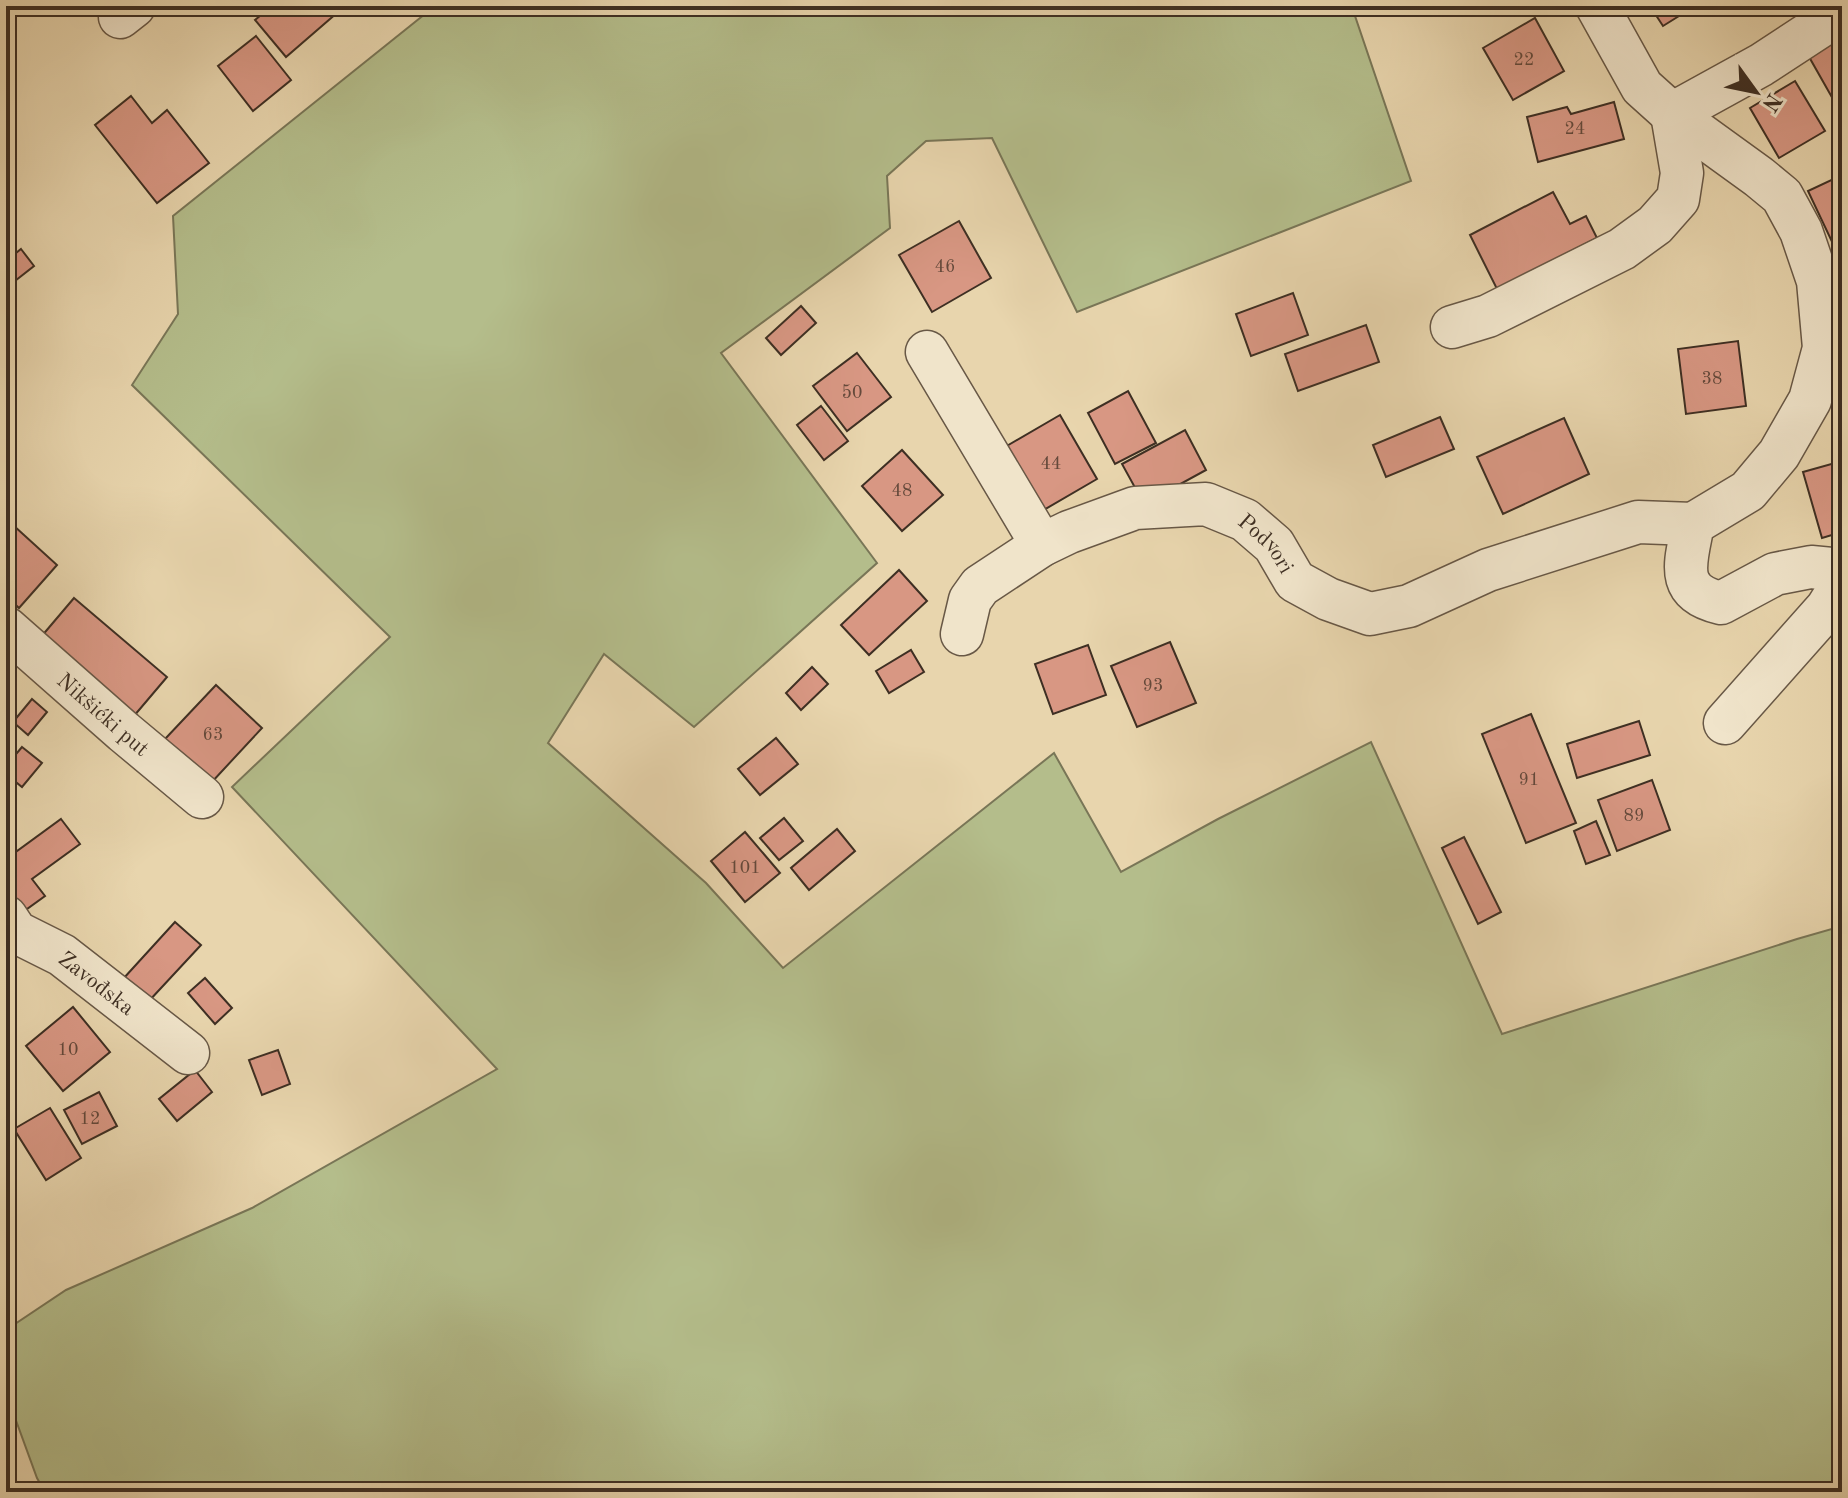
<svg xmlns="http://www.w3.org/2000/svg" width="1848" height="1498" font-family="'Old Standard TT',serif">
	<rect width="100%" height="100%" fill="#e8d5ad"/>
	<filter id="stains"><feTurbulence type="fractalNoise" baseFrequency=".0025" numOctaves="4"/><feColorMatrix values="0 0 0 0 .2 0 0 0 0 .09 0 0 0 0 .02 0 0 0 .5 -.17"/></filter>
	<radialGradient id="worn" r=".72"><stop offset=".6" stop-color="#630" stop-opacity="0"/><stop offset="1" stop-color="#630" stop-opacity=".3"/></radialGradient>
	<path fill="#b4bd8b" stroke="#797657" stroke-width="2" d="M435,6H1362L1353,10L1411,181L1077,312L992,138L926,141L887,176L890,228L721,353L877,563L694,727L604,654L548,743L706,883L783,968L1054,753L1121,872L1218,819L1371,742L1502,1034L1797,939L1842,926V1492H45L37,1478L6,1393V1330L66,1290L252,1208L497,1069L232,787L390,637L132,385L178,314L173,216Z"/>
	<g fill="#d89783" stroke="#3e2f23" stroke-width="2">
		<path d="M272,6H345L286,57L255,20Z"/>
		<path d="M1650,6H1695L1663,26Z"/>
		<path d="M1535,18L1564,71L1513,100L1483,48Z"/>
		<path d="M1842,35V106L1838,108L1808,55Z"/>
		<path d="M256,36L291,80L253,111L218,66Z"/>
		<path d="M1795,81L1825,131L1779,158L1750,108Z"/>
		<path d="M131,96L152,123L167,110L209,163L157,203L95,125Z"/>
		<path d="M1614,102L1624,139L1538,162L1527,117L1567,107L1571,114Z"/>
		<path d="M1842,175V242L1834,246L1808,191Z"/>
		<path d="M1553,192L1570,224L1586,216L1597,238L1497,289L1470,235Z"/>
		<path d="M959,221L991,278L932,312L899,255Z"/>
		<path d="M21,249L34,266L6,288V261Z"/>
		<path d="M1293,293L1308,335L1251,356L1236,314Z"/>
		<path d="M801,306L816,323L781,355L766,338Z"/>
		<path d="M1366,325L1379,362L1298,391L1285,354Z"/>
		<path d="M1738,341L1746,406L1686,414L1678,349Z"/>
		<path d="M857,353L891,397L847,431L813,386Z"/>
		<path d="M1128,391L1156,443L1115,464L1088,413Z"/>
		<path d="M821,406L848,441L824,460L797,425Z"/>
		<path d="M1060,415L1097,479L1042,511L1005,447Z"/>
		<path d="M1440,417L1454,449L1386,477L1373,445Z"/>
		<path d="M1564,418L1589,474L1503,514L1477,457Z"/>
		<path d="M1185,430L1206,470L1144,504L1122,464Z"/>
		<path d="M902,450L943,495L902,531L862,486Z"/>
		<path d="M1842,461V532L1822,538L1803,472Z"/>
		<path d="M13,525L57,565L19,608L6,596V533Z"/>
		<path d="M899,570L927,601L869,655L841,625Z"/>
		<path d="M74,598L167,677L128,723L35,644Z"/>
		<path d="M1170,642L1196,703L1137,727L1111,666Z"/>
		<path d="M1088,645L1106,695L1053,714L1035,664Z"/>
		<path d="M911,650L924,672L889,693L876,671Z"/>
		<path d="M812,667L828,684L801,710L786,693Z"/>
		<path d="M216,685L262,728L211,783L165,739Z"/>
		<path d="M32,699L47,712L28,735L13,722Z"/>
		<path d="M1531,714L1576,823L1526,843L1482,734Z"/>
		<path d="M1639,721L1650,755L1577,778L1567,744Z"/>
		<path d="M776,738L798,764L760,795L738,769Z"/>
		<path d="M22,747L42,763L22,787L6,774V766Z"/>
		<path d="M1652,780L1670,830L1617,851L1598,800Z"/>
		<path d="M784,818L803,841L779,860L760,838Z"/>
		<path d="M61,819L80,844L32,879L45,896L20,914L6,895V835L17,851Z"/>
		<path d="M1596,821L1610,855L1586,864L1574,831Z"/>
		<path d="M837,829L855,851L809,890L791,868Z"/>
		<path d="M745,832L780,873L745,902L711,861Z"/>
		<path d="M1464,837L1501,912L1478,924L1442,848Z"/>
		<path d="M175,922L201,945L148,1002L123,979Z"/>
		<path d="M205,978L232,1008L215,1024L188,993Z"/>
		<path d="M73,1007L110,1052L63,1091L26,1046Z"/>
		<path d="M278,1050L290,1084L262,1095L249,1060Z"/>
		<path d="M195,1070L212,1092L177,1121L159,1099Z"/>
		<path d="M99,1092L117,1126L82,1144L64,1110Z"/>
		<path d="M50,1108L81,1158L46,1180L14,1129Z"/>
	</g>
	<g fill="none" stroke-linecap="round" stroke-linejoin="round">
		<defs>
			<g id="minor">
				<path d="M1597,6L1642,87L1672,114L1759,177L1782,196L1801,231L1818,281L1824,348L1810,400L1779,454L1748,491L1693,524C1686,562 1673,592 1721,603L1775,574L1811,567L1842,570"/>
				<path d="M120,17L134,6"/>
				<path d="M1672,114L1761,65L1842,12"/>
				<path d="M1452,327L1488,316L1622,249L1655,225L1678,199L1682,173L1672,114"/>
				<path d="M927,352L1042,545"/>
				<path id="s1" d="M6,628L124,732L202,797"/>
				<path id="s2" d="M962,634L970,600L980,586L1042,545L1069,532L1135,508L1206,504L1245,520L1274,545L1295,581L1328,599L1370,614L1409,606L1488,570L1638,522L1693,524"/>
				<path d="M1725,723L1827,608L1842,584"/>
				<path id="s3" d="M6,917L16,932L62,955L188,1053"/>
			</g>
		</defs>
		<use href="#minor" stroke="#685846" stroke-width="45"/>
		<use href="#minor" stroke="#f0e4ca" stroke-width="42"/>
	</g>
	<g text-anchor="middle" stroke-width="6" stroke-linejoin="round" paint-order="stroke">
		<g font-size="18" fill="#64493b">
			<text x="1524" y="65">22</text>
			<text x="1575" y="134">24</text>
			<text x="945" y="272">46</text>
			<text x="1712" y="384">38</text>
			<text x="852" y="398">50</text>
			<text x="1051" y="469">44</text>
			<text x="902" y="496">48</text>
			<text x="1153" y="691">93</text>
			<text x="213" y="740">63</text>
			<text x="1529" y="785">91</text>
			<text x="1634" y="821">89</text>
			<text x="745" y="873">101</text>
			<text x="68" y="1055">10</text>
			<text x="90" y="1124">12</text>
		</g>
		<g font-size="22" fill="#3e2f23" stroke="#f0e4ca">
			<text dy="8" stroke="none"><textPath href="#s2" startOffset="372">Podvori</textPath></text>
			<text dy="8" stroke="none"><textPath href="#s1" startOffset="130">Nikšićki put</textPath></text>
			<text dy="8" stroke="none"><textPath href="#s3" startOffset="114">Zavođska</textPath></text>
		</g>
	</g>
	<rect width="1848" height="1498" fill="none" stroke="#e8d5ad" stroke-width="32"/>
	<rect x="8" y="8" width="1832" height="1482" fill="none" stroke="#3e2f23" stroke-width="4"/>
	<rect x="16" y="16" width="1816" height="1466" fill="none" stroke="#3e2f23" stroke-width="2"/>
	<g transform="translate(1756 92) rotate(123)" stroke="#f0e4ca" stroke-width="6" paint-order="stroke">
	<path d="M0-6L14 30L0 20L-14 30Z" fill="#3e2f23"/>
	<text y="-12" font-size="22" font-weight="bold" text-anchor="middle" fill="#3e2f23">N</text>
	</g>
	<rect width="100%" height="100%" filter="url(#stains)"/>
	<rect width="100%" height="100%" fill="url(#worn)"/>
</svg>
